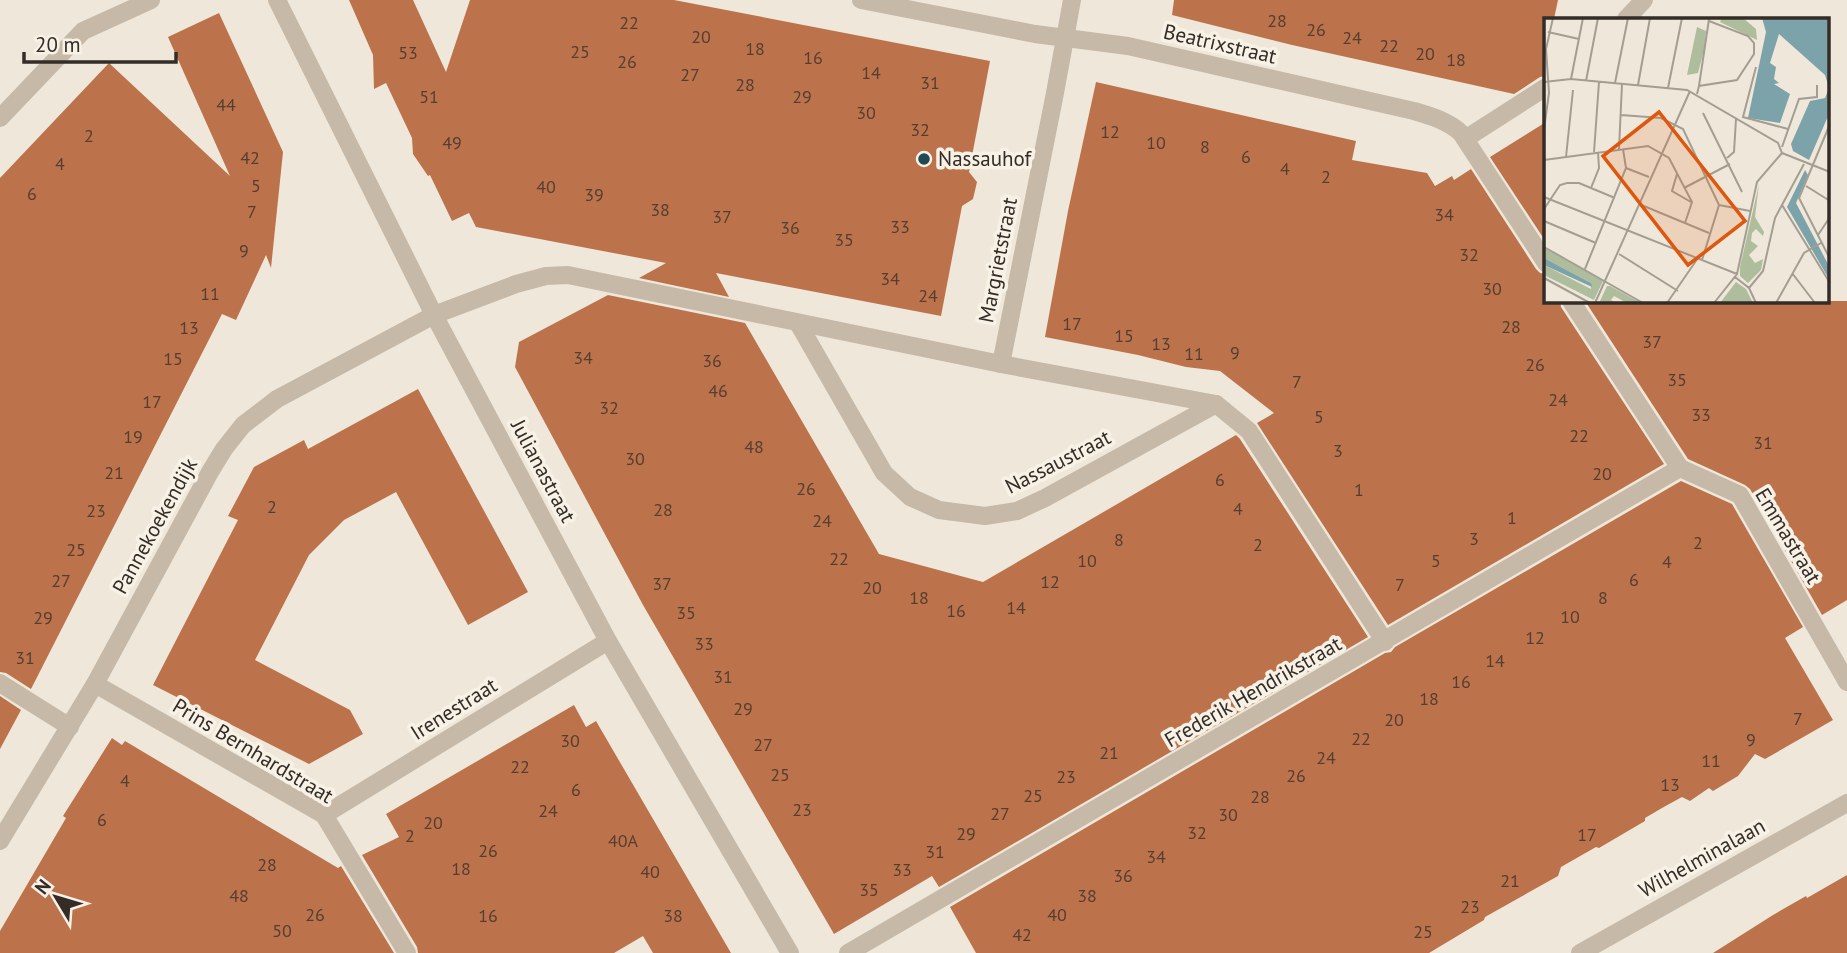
<svg xmlns="http://www.w3.org/2000/svg" width="1847" height="953" font-family="'PT Sans',sans-serif">
	<rect width="100%" height="100%" fill="#efe8da"/>
	<g fill="#bc734c">
		<path d="M349,0H413L446,72L470,0H674L990,61L969,172L977,182L973,199L962,206L941,316L716,273L729,297L639,278L666,263L476,227L469,213L452,221L430,175L428,176L413,154L412,138L386,83L374,89L373,55Z"/>
		<path d="M1174,0H1558L1554,19H1546V76L1540,77L1514,94L1292,45L1172,15Z"/>
		<path d="M219,13L283,152L271,268L266,255L236,320L222,314L31,689L6,673L0,672V178L109,63L230,176L168,37Z"/>
		<path d="M1096,82L1356,141L1352,160L1427,173L1435,186L1452,176L1454,180L1471,169L1536,269L1540,273L1546,274V301H1560L1561,307L1664,464L1388,625L1257,423L1274,413L1220,371L1186,367L1138,355L1045,337L1068,211Z"/>
		<path d="M1546,122V242L1490,157Z"/>
		<path d="M608,295L745,323L879,554L983,582L1236,435L1240,439L1368,637L939,887L932,876L834,934L643,605L515,367L519,342Z"/>
		<path d="M1585,301H1847V600L1822,615L1750,489L1745,485L1688,459Z"/>
		<path d="M418,389L528,592L468,625L396,492L344,520L309,555L255,660L350,710L363,734L309,764L153,685L238,520L228,516L254,467L304,440L308,449Z"/>
		<path d="M1681,481L1732,504L1803,627L1785,638L1833,720L1765,759L1755,754L1738,776L1713,791L1709,788L1690,801L1682,797L1662,808L1645,818V821L1599,848L1596,847L1561,867L1558,876L1485,917L1484,920L1429,953H976L950,907L1385,653L1391,652L1395,647Z"/>
		<path d="M0,696L21,710L0,749Z"/>
		<path d="M574,705L586,727L596,721L731,953H653L643,936L614,953H418L417,947L362,855L399,837L386,814Z"/>
		<path d="M112,738L122,745L125,741L338,868L341,866L394,953H0V931L66,818L63,816Z"/>
		<path d="M1847,875V953H1713L1773,915L1806,896L1807,898Z"/>
	</g>
	<g fill="none" stroke-linecap="round" stroke-linejoin="round">
		<g stroke="#c6b9a8" stroke-width="18">
			<path d="M277,0L434,315L608,641L790,953"/>
			<path d="M861,0L1035,34L1128,46L1414,111C1431,116 1448,121 1461,133L1546,263"/>
			<path d="M1626,19L1644,0"/>
			<path d="M0,118L83,31L151,0"/>
			<path d="M1465,139L1546,87"/>
			<path d="M1571,301L1680,468L1740,495L1847,682"/>
			<path d="M798,323L884,473L910,497L939,510L985,516L1017,511L1045,498L1216,404"/>
			<path d="M1001,364L1055,93L1072,0"/>
			<path d="M0,683L70,727"/>
			<path d="M95,684L324,815L407,953"/>
			<path d="M324,815L608,641"/>
			<path d="M0,841L95,684L210,472L224,449L243,425L277,399L434,315L516,284L546,276L568,275L1001,364L1216,404L1249,431L1385,642"/>
			<path d="M848,953L1680,468"/>
			<path d="M1580,953L1847,803"/>
		</g>
	</g>
	<circle fill="#204951" stroke="#f7f1e6" stroke-width="2.5" cx="924" cy="159" r="7"/>
	<g text-anchor="middle" stroke-width="7" stroke-linejoin="round" paint-order="stroke">
		<g font-size="18" fill="#553e30">
			<text x="1277" y="27">28</text>
			<text x="629" y="29">22</text>
			<text x="1316" y="36">26</text>
			<text x="701" y="43">20</text>
			<text x="1352" y="44">24</text>
			<text x="1389" y="52">22</text>
			<text x="755" y="55">18</text>
			<text x="580" y="58">25</text>
			<text x="408" y="59">53</text>
			<text x="1425" y="60">20</text>
			<text x="813" y="64">16</text>
			<text x="1456" y="66">18</text>
			<text x="627" y="68">26</text>
			<text x="871" y="79">14</text>
			<text x="690" y="81">27</text>
			<text x="930" y="89">31</text>
			<text x="745" y="91">28</text>
			<text x="429" y="103">51</text>
			<text x="802" y="103">29</text>
			<text x="226" y="111">44</text>
			<text x="866" y="119">30</text>
			<text x="920" y="136">32</text>
			<text x="1110" y="138">12</text>
			<text x="89" y="142">2</text>
			<text x="452" y="149">49</text>
			<text x="1156" y="149">10</text>
			<text x="1205" y="153">8</text>
			<text x="1246" y="163">6</text>
			<text x="250" y="164">42</text>
			<text x="60" y="170">4</text>
			<text x="1285" y="175">4</text>
			<text x="1326" y="183">2</text>
			<text x="256" y="192">5</text>
			<text x="546" y="193">40</text>
			<text x="32" y="200">6</text>
			<text x="594" y="201">39</text>
			<text x="660" y="216">38</text>
			<text x="252" y="218">7</text>
			<text x="1444" y="221">34</text>
			<text x="722" y="223">37</text>
			<text x="900" y="233">33</text>
			<text x="790" y="234">36</text>
			<text x="844" y="246">35</text>
			<text x="244" y="257">9</text>
			<text x="1469" y="261">32</text>
			<text x="890" y="285">34</text>
			<text x="1492" y="295">30</text>
			<text x="210" y="300">11</text>
			<text x="928" y="302">24</text>
			<text x="1072" y="330">17</text>
			<text x="1511" y="333">28</text>
			<text x="189" y="334">13</text>
			<text x="1124" y="342">15</text>
			<text x="1652" y="348">37</text>
			<text x="1161" y="350">13</text>
			<text x="1235" y="359">9</text>
			<text x="1194" y="360">11</text>
			<text x="583" y="364">34</text>
			<text x="173" y="365">15</text>
			<text x="712" y="367">36</text>
			<text x="1535" y="371">26</text>
			<text x="1677" y="386">35</text>
			<text x="1297" y="388">7</text>
			<text x="718" y="397">46</text>
			<text x="1558" y="406">24</text>
			<text x="152" y="408">17</text>
			<text x="609" y="414">32</text>
			<text x="1701" y="421">33</text>
			<text x="1319" y="423">5</text>
			<text x="1579" y="442">22</text>
			<text x="133" y="443">19</text>
			<text x="1763" y="449">31</text>
			<text x="754" y="453">48</text>
			<text x="1338" y="457">3</text>
			<text x="635" y="465">30</text>
			<text x="114" y="479">21</text>
			<text x="1602" y="480">20</text>
			<text x="1220" y="486">6</text>
			<text x="806" y="495">26</text>
			<text x="1359" y="496">1</text>
			<text x="272" y="513">2</text>
			<text x="1238" y="515">4</text>
			<text x="663" y="516">28</text>
			<text x="96" y="517">23</text>
			<text x="1512" y="524">1</text>
			<text x="822" y="527">24</text>
			<text x="1474" y="545">3</text>
			<text x="1119" y="546">8</text>
			<text x="1698" y="549">2</text>
			<text x="1258" y="551">2</text>
			<text x="76" y="556">25</text>
			<text x="839" y="565">22</text>
			<text x="1087" y="567">10</text>
			<text x="1436" y="567">5</text>
			<text x="1667" y="568">4</text>
			<text x="1634" y="586">6</text>
			<text x="61" y="587">27</text>
			<text x="1050" y="588">12</text>
			<text x="662" y="590">37</text>
			<text x="1400" y="591">7</text>
			<text x="872" y="594">20</text>
			<text x="919" y="604">18</text>
			<text x="1603" y="604">8</text>
			<text x="1016" y="614">14</text>
			<text x="956" y="617">16</text>
			<text x="686" y="619">35</text>
			<text x="1570" y="623">10</text>
			<text x="43" y="624">29</text>
			<text x="1535" y="644">12</text>
			<text x="704" y="650">33</text>
			<text x="25" y="664">31</text>
			<text x="1495" y="667">14</text>
			<text x="723" y="683">31</text>
			<text x="1461" y="688">16</text>
			<text x="1429" y="705">18</text>
			<text x="743" y="715">29</text>
			<text x="1798" y="725">7</text>
			<text x="1394" y="726">20</text>
			<text x="1361" y="745">22</text>
			<text x="1751" y="746">9</text>
			<text x="570" y="747">30</text>
			<text x="763" y="751">27</text>
			<text x="1109" y="759">21</text>
			<text x="1326" y="764">24</text>
			<text x="1711" y="767">11</text>
			<text x="520" y="773">22</text>
			<text x="780" y="781">25</text>
			<text x="1296" y="782">26</text>
			<text x="1066" y="783">23</text>
			<text x="125" y="787">4</text>
			<text x="1670" y="791">13</text>
			<text x="576" y="796">6</text>
			<text x="1033" y="802">25</text>
			<text x="1260" y="803">28</text>
			<text x="802" y="816">23</text>
			<text x="548" y="817">24</text>
			<text x="1000" y="820">27</text>
			<text x="1228" y="821">30</text>
			<text x="102" y="826">6</text>
			<text x="433" y="829">20</text>
			<text x="1197" y="839">32</text>
			<text x="966" y="840">29</text>
			<text x="1587" y="841">17</text>
			<text x="410" y="842">2</text>
			<text x="623" y="847">40A</text>
			<text x="488" y="857">26</text>
			<text x="935" y="858">31</text>
			<text x="1156" y="863">34</text>
			<text x="267" y="871">28</text>
			<text x="461" y="875">18</text>
			<text x="902" y="876">33</text>
			<text x="650" y="878">40</text>
			<text x="1123" y="882">36</text>
			<text x="1510" y="887">21</text>
			<text x="869" y="896">35</text>
			<text x="239" y="902">48</text>
			<text x="1087" y="902">38</text>
			<text x="1470" y="913">23</text>
			<text x="315" y="921">26</text>
			<text x="1057" y="921">40</text>
			<text x="488" y="922">16</text>
			<text x="673" y="922">38</text>
			<text x="282" y="937">50</text>
			<text x="1423" y="938">25</text>
			<text x="1022" y="941">42</text>
		</g>
		<g font-size="21" fill="#332c27" stroke="#f7f1e6">
			<text transform="translate(1220 44) rotate(13)" y="7">Beatrixstraat</text>
			<text transform="translate(998 260) rotate(-79)" y="7">Margrietstraat</text>
			<text transform="translate(1058 462) rotate(-27)" y="7">Nassaustraat</text>
			<text transform="translate(543 471) rotate(62)" y="7">Julianastraat</text>
			<text transform="translate(155 526) rotate(-61)" y="7">Pannekoekendijk</text>
			<text transform="translate(1788 536) rotate(59)" y="7">Emmastraat</text>
			<text transform="translate(1253 692) rotate(-30)" y="7">Frederik Hendrikstraat</text>
			<text transform="translate(454 709) rotate(-32)" y="7">Irenestraat</text>
			<text transform="translate(253 751) rotate(31)" y="7">Prins Bernhardstraat</text>
			<text transform="translate(1702 858) rotate(-29)" y="7">Wilhelminalaan</text>
		</g>
		<g font-size="21" fill="#332c27" stroke="#f7f1e6" text-anchor="start">
			<text x="938" y="166">Nassauhof</text>
		</g>
	</g>
	<g transform="translate(1544 18)">
		<rect width="285" height="285" fill="#efe8da"/>
		<path d="M178,0H199L212,11L213,22L176,4ZM153,9L162,13L160,32L154,55L143,57ZM215,166L211,199L220,214L219,218L212,211L208,215L207,223L214,228L205,237L211,245L219,241L217,252L204,265L196,258V249ZM0,230L59,263L50,282L0,257V247L47,271V265L0,240ZM63,268H66L97,285H83L70,278L67,282L71,285H55Z" fill="#aebd9c"/>
		<path d="M192,264L202,271L209,285H176Z" fill="#aebd9c"/>
		<path d="M218,0H285V96L265,142L249,133L247,126L266,83L281,80L285,70L281,57L235,16L226,45L232,49L230,61L235,65L230,66L246,76L236,105L204,100L222,14ZM261,152L264,157L252,185L285,248V261L243,189ZM0,240L47,265L48,269L0,247Z" fill="#7ca3aa"/>
		<path fill="none" stroke="#a49d92" stroke-width="2" d="M4,14L35,21M212,49L199,99L244,111M27,61L39,0M42,63L54,0M0,64L27,61L143,72L234,125L238,135M71,65L84,0M94,67L106,0M155,68L165,1M124,70L138,0M153,76L155,68L193,62L210,36V25L204,18L165,3M159,95L198,174M77,97L117,100L139,111L175,187M286,106L255,180L286,241M0,111L5,75L2,31L9,0M238,129L255,81L273,79V67M75,131L78,66M50,134L55,64M238,135L286,154M22,139L29,72M183,140L190,134L192,101M0,142L104,128L125,140L148,184L141,205M82,150L105,159M133,156L128,173L147,184M262,168L286,183M47,170L55,150L54,134M140,170L186,146M0,179L193,256M95,186L165,215M175,187L206,193M238,187L286,265M0,191L16,167L23,165H35L71,180M0,203L52,225M274,217L286,199M0,229L99,285M75,236L134,273M158,242L175,187M41,251L82,150L79,131M248,255L271,285M191,259L205,270L212,285M0,260L46,285M205,270L219,253L231,200L260,146M51,285L146,73M123,285L154,240M170,285L193,256L213,164L238,135M232,285L260,235L277,225"/>
		<path fill="#df570d" fill-opacity="0.15" stroke="#df570d" stroke-width="3.5" d="M115,94L201,203L144,247L59,138Z"/>
		<rect width="285" height="285" fill="none" stroke="#332c27" stroke-width="3.5"/>
	</g>
	<g transform="translate(56 897) rotate(308)" stroke="#f7f1e6" stroke-width="5" paint-order="stroke">
	<path d="M0-5L12 26L0 18L-12 26Z" fill="#332c27"/>
	<text y="-10" font-size="19" font-weight="bold" text-anchor="middle" fill="#332c27">N</text>
	</g>
	<path d="M24 52v10h152v-10" fill="none" stroke="#332c27" stroke-width="3.5"/>
	<text x="35" y="52" font-size="21" fill="#332c27" stroke="#f7f1e6" stroke-width="5" paint-order="stroke">20 m</text>
</svg>
